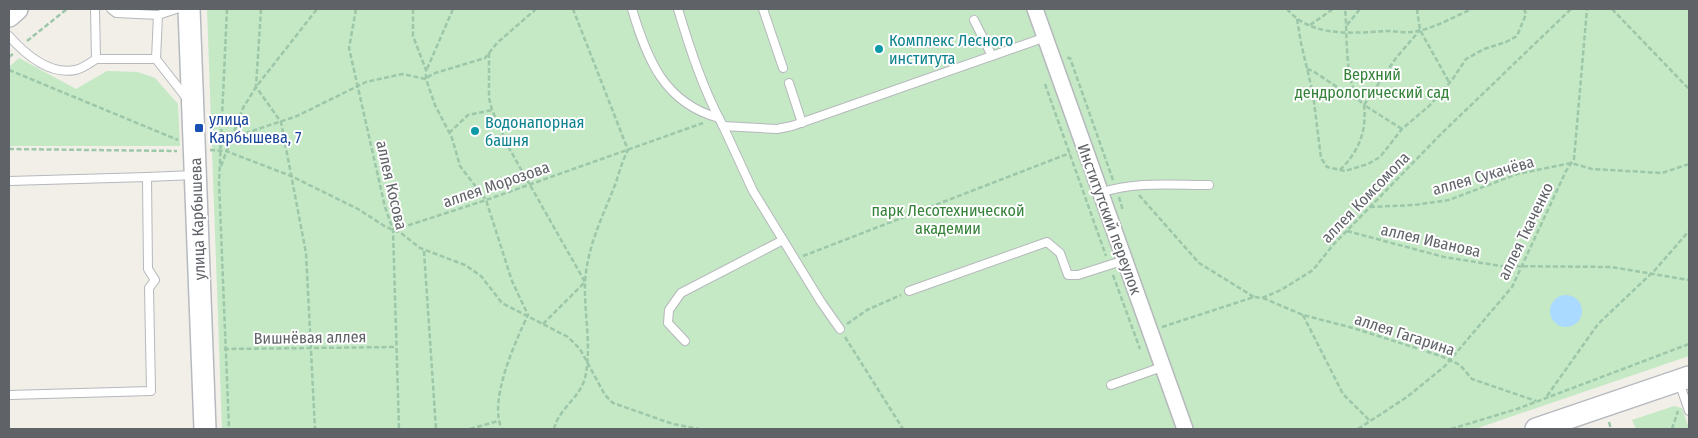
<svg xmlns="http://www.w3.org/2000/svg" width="1698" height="438" font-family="'Fira Sans Condensed',sans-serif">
	<rect width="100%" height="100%" fill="#f1efe8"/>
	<g fill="#c5e8c5">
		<path d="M207,9H1689V356L1475,429H222Z"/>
		<path d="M19,58L76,89L107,71L138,72L155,78L178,104L180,146H9V67Z"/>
		<path d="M1674,406L1682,408L1689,429H1636L1632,420Z"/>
	</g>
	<circle fill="#aadaff" cx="1566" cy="311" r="16"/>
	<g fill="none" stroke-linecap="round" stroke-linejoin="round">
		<defs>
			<g id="service">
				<path d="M95,9L96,59H156L188,100"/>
				<path d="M111,9L116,13L158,15L176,9"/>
				<path d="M632,9C647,59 664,103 719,118"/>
				<path d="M678,9C690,49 703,89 723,126L777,129L792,126L1046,37"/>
				<path d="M763,9L783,68"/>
				<path d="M974,20L992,56"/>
				<path d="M9,36C25,54 49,75 75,70C82,69 90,63 96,59"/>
				<path d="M156,59L158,15"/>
				<path d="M789,83L802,123"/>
				<path d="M723,126L753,191L821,302L840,329"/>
				<path d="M9,181L147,177"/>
				<path d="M1100,193C1134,181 1173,185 1209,185"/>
				<path d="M909,291L1047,242L1060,253L1068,275H1078L1125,260"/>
				<path d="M685,341L668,323L669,310L681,293L783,240"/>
				<path d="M1679,382L1689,411"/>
				<path d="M1111,385L1162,367"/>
				<path d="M9,395L151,391L149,288L155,280L148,269L147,177L194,175"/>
			</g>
			<path id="minor" d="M1035,9L1185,429"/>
			<g id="secondary">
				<path d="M189,9L205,429"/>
				<path d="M9,16L17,9"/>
				<path d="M1536,429L1689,377"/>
			</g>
		</defs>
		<use href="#service" stroke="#b5b8bc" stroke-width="10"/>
		<use href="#minor" stroke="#b5b8bc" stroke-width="18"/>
		<use href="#secondary" stroke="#b6babf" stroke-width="24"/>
		<g stroke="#9cc7a9" stroke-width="2.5" stroke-dasharray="5 2.5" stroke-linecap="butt">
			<path d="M227,9L219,182L229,429"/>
			<path d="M261,9L256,87L281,122L306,253L315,429"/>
			<path d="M356,9L349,48L385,207L393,230L399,429"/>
			<path d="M413,9V36L426,70V79L435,105L452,138L460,166L486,200L512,281L528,315C515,342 488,402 502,429"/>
			<path d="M1287,9C1311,38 1354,33 1388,31C1396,31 1404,33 1411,32C1432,30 1453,17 1472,9"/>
			<path d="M1417,9L1420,30L1449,82"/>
			<path d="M1612,9L1689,89"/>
			<path d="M1297,19L1301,43L1313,94L1321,158L1327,167L1345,171L1368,164L1380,157L1402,129L1429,106L1452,80L1466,59L1484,49L1506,42L1517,36L1526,14L1524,9"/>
			<path d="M1310,25L1333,9"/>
			<path d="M1347,25L1360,9"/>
			<path d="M27,41L67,9"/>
			<path d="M489,53V98L492,110L509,148L585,282L543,324"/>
			<path d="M9,57L14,53"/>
			<path d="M1067,58H1070L1113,180"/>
			<path d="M427,69L453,9"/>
			<path d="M1307,69L1313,71L1358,101"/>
			<path d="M9,70L178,140"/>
			<path d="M1045,84L1106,256"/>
			<path d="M1402,129L1364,105L1396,58L1420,30"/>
			<path d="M449,133L468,115L492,110"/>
			<path d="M231,138L297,116L366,82L402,74L426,79L432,74L485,58L497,43L536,9"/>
			<path d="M9,149L177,151"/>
			<path d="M210,150L226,151L291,176L358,209L386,227L401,233L420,248L465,265L481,276L502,303L568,337L580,349L605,395L613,403L673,424L699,429"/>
			<path d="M221,166L243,108L256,87L317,9"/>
			<path d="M1340,170C1359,151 1367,131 1364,105C1343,88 1348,34 1345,9"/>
			<path d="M1139,195L1199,263L1254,297"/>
			<path d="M1119,197L1123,211"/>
			<path d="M1370,207L1414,205L1449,200L1517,174L1571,163L1592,169L1662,173L1689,164"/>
			<path d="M394,230L486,200L703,123"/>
			<path d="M1347,231L1444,257L1501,266L1611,267L1689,280"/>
			<path d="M424,251L436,429"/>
			<path d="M803,256L1070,153"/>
			<path d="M1113,275L1140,349"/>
			<path d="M1263,298L1303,315L1353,328L1441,356L1460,365L1472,379L1536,401"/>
			<path d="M1303,315L1343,394L1370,421"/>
			<path d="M847,324L867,310L901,295"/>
			<path d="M1162,327L1254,297L1262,298L1281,290L1313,270L1333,245L1443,132L1571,9"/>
			<path d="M845,337L903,429"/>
			<path d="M224,349L396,347"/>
			<path d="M1547,396L1598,324L1655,270L1689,231"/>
			<path d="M1609,422L1611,429"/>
			<path d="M470,429L498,421"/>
			<path d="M554,429C559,408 580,398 585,378C592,347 584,314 585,283C587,247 602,218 615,185C619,174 622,161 628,150L573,9"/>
			<path d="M1358,429L1407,397L1445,366L1512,287L1566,171L1574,159L1587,9"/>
			<path d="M1451,429L1517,409L1689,344"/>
			<path d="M1672,429L1678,411"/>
		</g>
		<use href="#service" stroke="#fff" stroke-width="8"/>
		<use href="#minor" stroke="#fff" stroke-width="15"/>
		<use href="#secondary" stroke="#fff" stroke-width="21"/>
	</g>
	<g fill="#0f9aa8" stroke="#fff" stroke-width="2">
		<circle cx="879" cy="49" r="5"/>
		<circle cx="475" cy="131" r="5"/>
	</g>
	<rect fill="#1a4fb4" stroke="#fff" stroke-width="2" x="194" y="123" width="10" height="10" rx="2.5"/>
	<g text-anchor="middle" stroke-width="4" stroke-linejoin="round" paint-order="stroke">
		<g font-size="16" fill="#0d838f" stroke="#fff" text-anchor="start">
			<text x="889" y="46">Комплекс Лесного<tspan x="889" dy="18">института</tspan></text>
			<text x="485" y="128">Водонапорная<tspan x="485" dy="18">башня</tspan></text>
		</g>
		<g font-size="16" fill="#348238" stroke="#fff">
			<text x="1372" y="80">Верхний<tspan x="1372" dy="18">дендрологический сад</tspan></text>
			<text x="948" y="216">парк Лесотехнической<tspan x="948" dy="18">академии</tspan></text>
		</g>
		<g font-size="16" fill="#164399" stroke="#fff" text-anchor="start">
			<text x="209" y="125">улица<tspan x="209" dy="18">Карбышева, 7</tspan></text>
		</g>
		<g font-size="16" fill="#5f6368" stroke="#fff">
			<text transform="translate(1483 175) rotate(-16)" y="6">аллея Сукачёва</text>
			<text transform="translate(496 184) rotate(-19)" y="6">аллея Морозова</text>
			<text transform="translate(392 185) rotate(77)" y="6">аллея Косова</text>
			<text transform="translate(1365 197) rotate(-46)" y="6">аллея Комсомола</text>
			<text transform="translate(197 219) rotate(-92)" y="6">улица Карбышева</text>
			<text transform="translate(1110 219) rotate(70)" y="6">Институтский переулок</text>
			<text transform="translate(1525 231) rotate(-64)" y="6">аллея Ткаченко</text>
			<text transform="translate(1431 240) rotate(13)" y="6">аллея Иванова</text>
			<text transform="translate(1405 334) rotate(18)" y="6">аллея Гагарина</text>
			<text transform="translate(310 337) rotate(-1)" y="6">Вишнёвая аллея</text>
		</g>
	</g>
	<rect width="1698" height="438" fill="none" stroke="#5f6368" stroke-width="20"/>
</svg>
